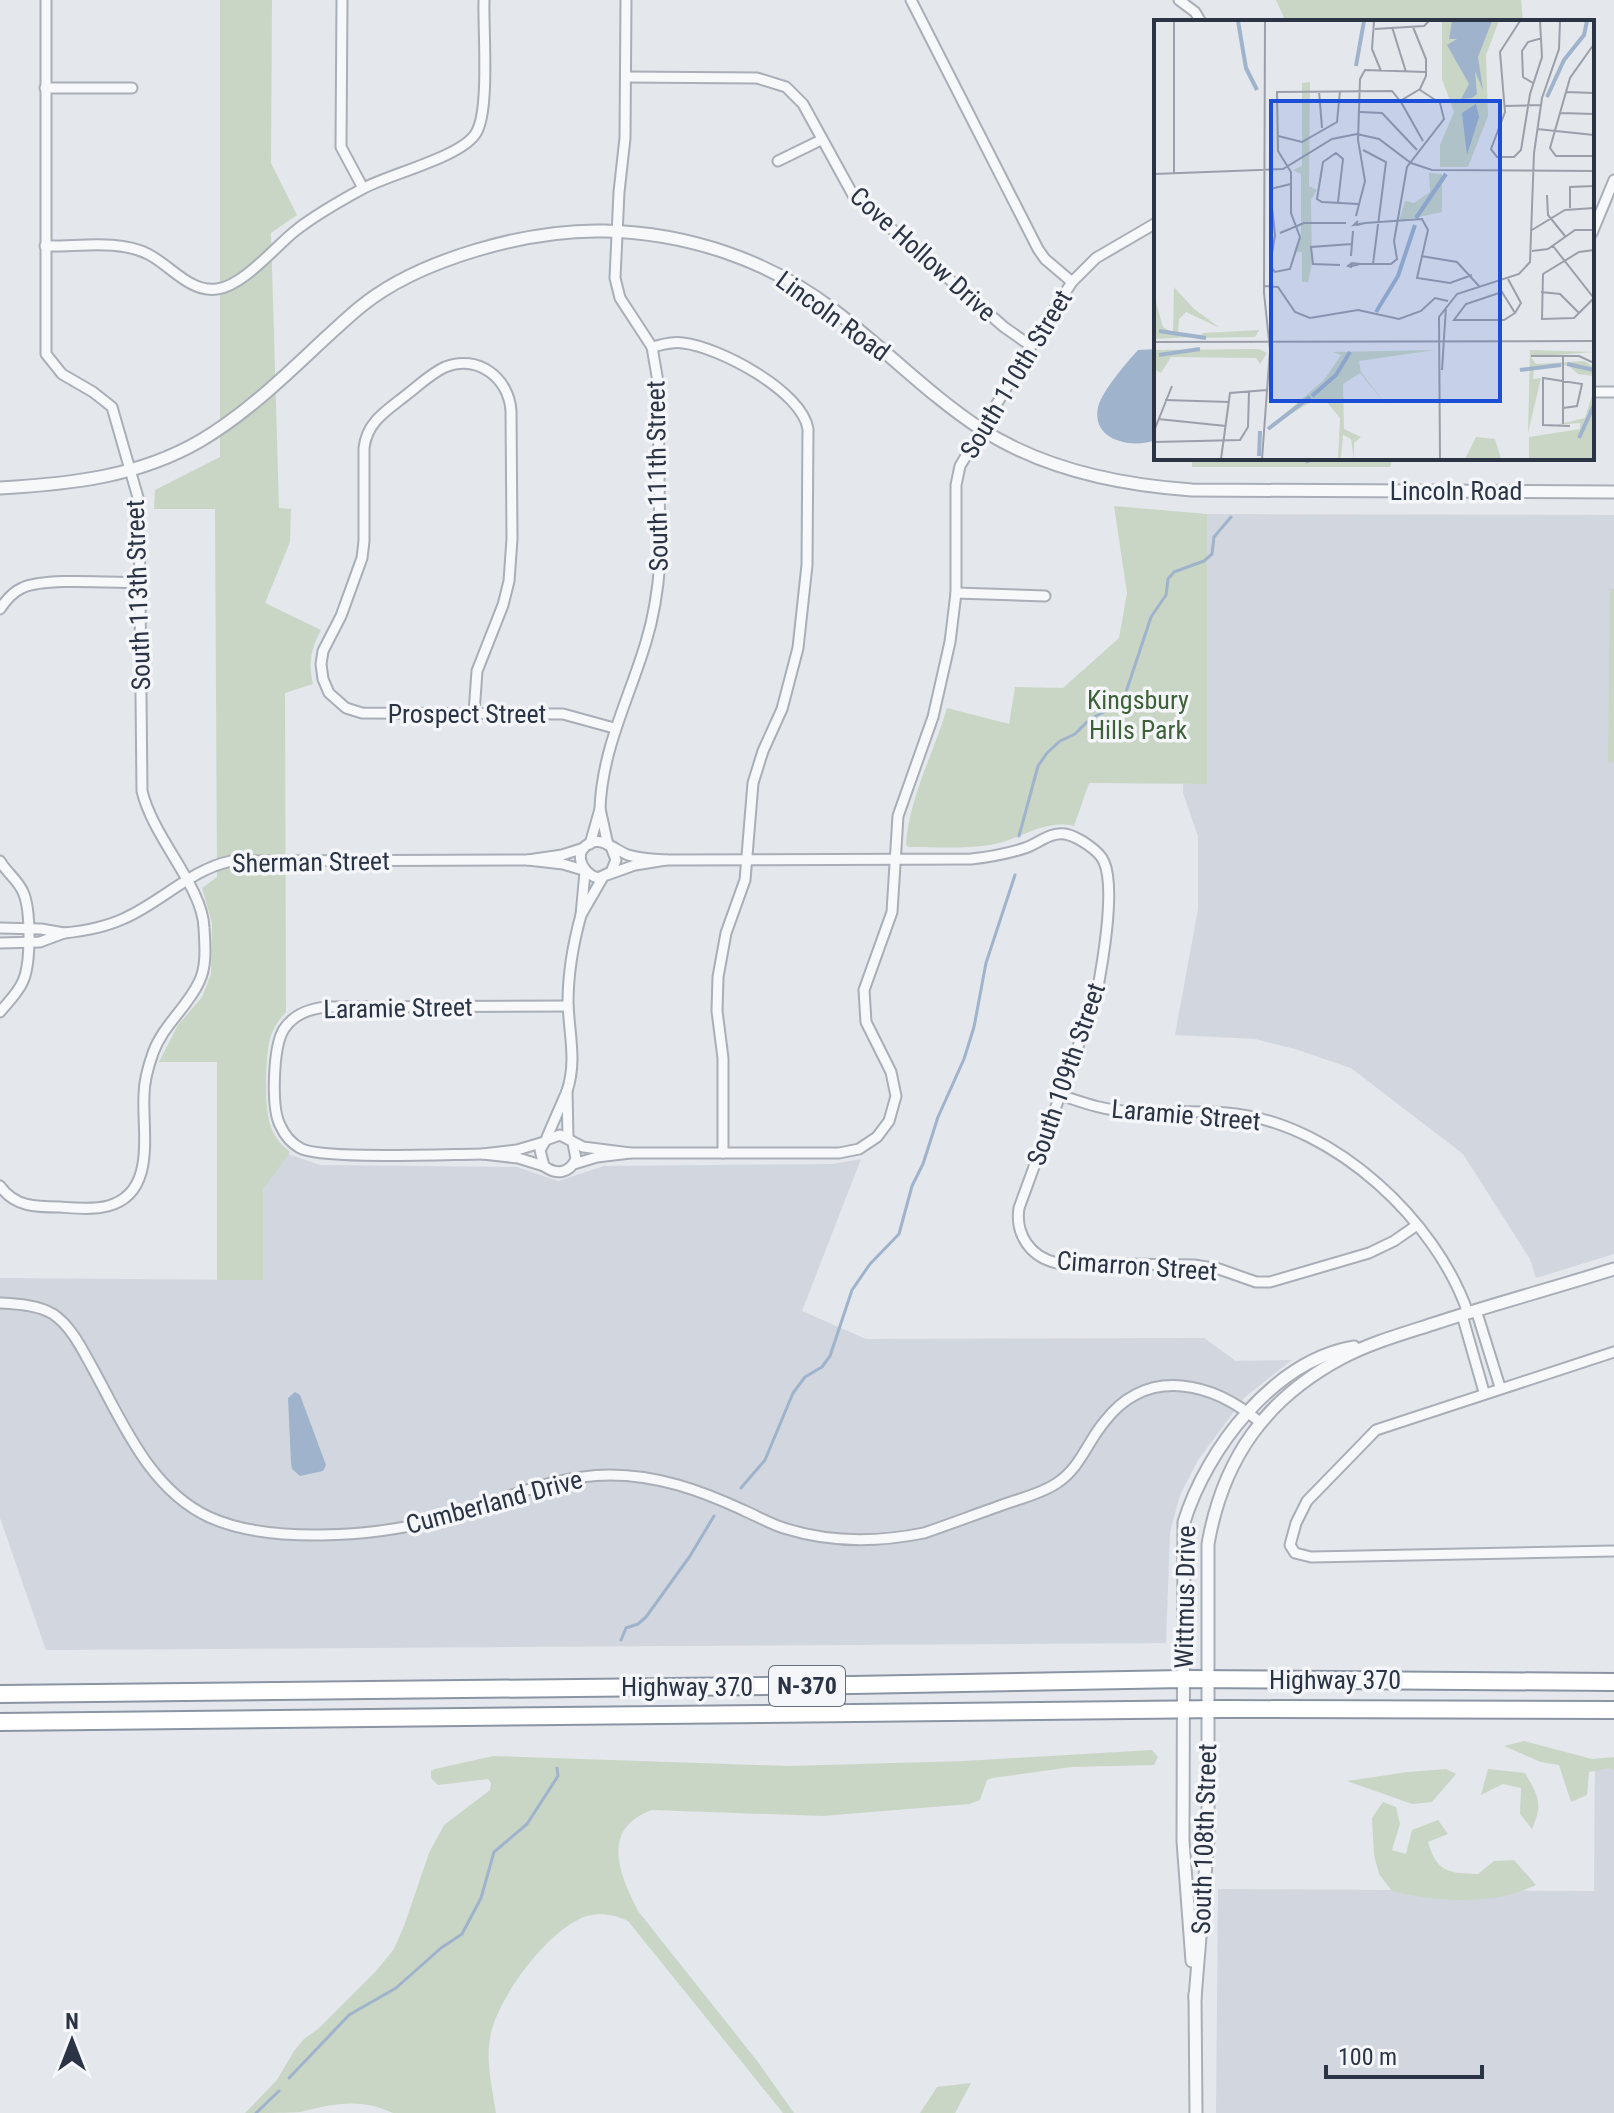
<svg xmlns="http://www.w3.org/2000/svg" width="1614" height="2113" font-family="'Roboto Condensed',sans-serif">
	<rect width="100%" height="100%" fill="#e4e7ec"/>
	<g fill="#d2d6de">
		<path d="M1207,514L1614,515V1254L1536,1278L1530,1259L1463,1154L1351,1068L1295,1049L1255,1039L1175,1035L1198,909V836L1183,793V784L1207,783Z"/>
		<path d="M288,1154L320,1165L517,1167L558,1181L604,1166L833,1164L861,1159L802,1311L866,1339L1204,1338L1236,1361L1292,1360L1245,1397L1198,1460L1180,1495L1170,1532L1166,1643L46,1650L0,1518V1278L263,1280V1190Z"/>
		<path d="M1614,1759V2113H1216L1218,1889L1594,1891L1595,1760Z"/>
	</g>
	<g fill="#c9d6c5">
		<path d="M220,0H272L271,163L297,215L271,233L279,508L291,509L290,542L265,603L321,630C311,649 308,663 313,684L285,693L286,1012C279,1020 273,1028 270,1039C265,1057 264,1110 271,1127C275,1138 282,1145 290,1152L263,1190V1280H217V1062H159L178,1025L202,997L211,974L212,923L202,888L217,877L215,509H154L155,490L220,457Z"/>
		<path d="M1276,0H1521L1523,22H1286Z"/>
		<path d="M1192,458H1393L1390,467H1192Z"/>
		<path d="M1114,506L1207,514V784L1089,783L1074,826C1043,819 1020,840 990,845C964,849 935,847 909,847L906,845C909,797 934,753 947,708L1009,724L1015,687L1063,688L1119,638L1127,593Z"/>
		<path d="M1610,589H1614V762H1608Z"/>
		<path d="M1524,1741L1592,1759L1614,1757V1770L1609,1768L1589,1772L1587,1795L1571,1802L1559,1765L1541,1762L1504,1746Z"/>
		<path d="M1152,1750L1158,1757L1154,1765L1072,1767L992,1778L987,1780L980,1800L969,1804L823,1816L652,1810C600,1829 619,1874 638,1911L758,2062L794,2113H783L628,1921C615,1915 602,1912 587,1916C550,1927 499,1996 491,2033C485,2059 492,2087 496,2113H393C362,2098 333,2103 301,2112C285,2113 262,2113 245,2113L277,2080L294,2051L304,2039L318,2029L376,1971L394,1949L404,1926L429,1853L444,1825L490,1790L491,1783L488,1779L438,1785L431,1778V1771L435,1769L493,1756L789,1766L964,1761Z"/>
		<path d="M1446,1769L1456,1774L1432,1802L1412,1804L1347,1781L1408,1772Z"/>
		<path d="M1488,1769L1525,1773C1539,1797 1543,1804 1532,1829L1520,1814L1521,1788L1503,1784L1481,1795Z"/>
		<path d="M1383,1802L1396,1807L1400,1824L1392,1850L1406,1854L1412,1830L1438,1820L1448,1834L1428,1842C1437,1873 1449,1873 1478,1874L1494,1861L1514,1860L1536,1885C1492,1906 1438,1902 1392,1891L1379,1874L1374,1855L1372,1818Z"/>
		<path d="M971,2083L955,2113H920L937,2087Z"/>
	</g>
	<g fill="#9fb4cc">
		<path d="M1156,349V440C1132,449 1091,441 1098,407C1102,391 1127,362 1138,350Z"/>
		<path d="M295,1392L300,1395L326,1465L323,1471L300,1476L292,1469L291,1463L288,1398Z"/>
	</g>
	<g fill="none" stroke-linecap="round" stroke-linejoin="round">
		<g stroke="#9fb4cc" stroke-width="3">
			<path d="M1438,20V22"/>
			<path d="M1307,462L1314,458"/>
			<path d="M1019,836L1038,766L1047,753L1060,741L1075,734L1090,719L1118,705L1124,698L1151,617L1166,595L1168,579L1174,572L1204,561L1212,554L1214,537L1231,517"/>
			<path d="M741,1488L765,1460L793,1393L805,1377L822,1367L830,1356L852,1290L870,1264L899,1234L912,1186L923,1164L938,1117L964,1059L974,1027L986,963L1015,875"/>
			<path d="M621,1640L626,1628L638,1624L646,1617L690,1556L714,1516"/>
			<path d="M289,2078L349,2015L396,1988L441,1948L462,1934L481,1898L494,1852L527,1824L558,1776L557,1768"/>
			<path d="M256,2113L279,2091"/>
		</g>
		<defs>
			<g id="minor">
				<path d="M342,0L341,147L363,188"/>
				<path d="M911,0L1038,249L1045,259L1072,282"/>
				<path d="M1179,0L1195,12L1201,22"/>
				<path d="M626,77L757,78L786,87L803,104L853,195L1004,327L1031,346"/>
				<path d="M45,88H132"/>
				<path d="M778,161L821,140"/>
				<path d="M1592,233L1614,180"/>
				<path d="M45,246C78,247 118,239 148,254C170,265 190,293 217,289C243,286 275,247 295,231C315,215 340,201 362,189C389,174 462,157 476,133C490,111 483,30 484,0"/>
				<path d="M652,347C662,345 672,341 683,343C719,347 802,391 808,429L807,565L798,648L782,709L763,751L753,783L745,880L726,933L718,977L717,1011L723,1058V1153"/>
				<path d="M1592,392H1614"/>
				<path d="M956,593L1045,596"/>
				<path d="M0,609C6,600 13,592 22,588C44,577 114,583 142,583"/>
				<path d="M474,713L477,671L503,605L509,581L512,539L511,411C509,378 478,354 445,367C430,374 418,386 405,396C386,411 367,422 364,448V541L362,558L341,616L323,651L321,664L323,679L329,693L346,708L362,713L563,714L614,728"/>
				<path d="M600,809C602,749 629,699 646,642C654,616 658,589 660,562L658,382L652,347L620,298L615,278L619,192L625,138L626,0"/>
				<path d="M590,844L600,809L608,845"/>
				<path d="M666,860L971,859C989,857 1007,854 1025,848C1039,843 1050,832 1065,834C1077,836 1100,851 1104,862C1116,889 1102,967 1096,997L1019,1208C1015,1234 1030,1257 1057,1263L1194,1265L1219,1269L1256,1282H1270L1369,1253L1394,1241L1417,1225"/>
				<path d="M0,861C6,872 18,880 23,892C31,909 31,963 23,981C18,993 8,1002 0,1012"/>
				<path d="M583,870L563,864L528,860L562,855L584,848"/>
				<path d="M585,872L581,915L603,877"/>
				<path d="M607,875L635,865L666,860C654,859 640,859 628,855C617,851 605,839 593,842C571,849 581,874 598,878L611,872L616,860L611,847"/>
				<path d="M0,928L41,929L64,933L40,942L0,943"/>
				<path d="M64,933C85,931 106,927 125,918C161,902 192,869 231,861L528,860"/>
				<path d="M567,1091C577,1061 569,1034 568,1003C568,973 573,944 581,915"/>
				<path d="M1060,1095C1082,1102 1102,1110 1125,1111C1162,1114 1199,1109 1236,1114C1335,1126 1436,1220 1468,1313"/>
				<path d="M547,1137L567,1091L568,1138"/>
				<path d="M544,1142L517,1150L483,1154L518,1158L544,1166"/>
				<path d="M573,1143L576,1159C569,1174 556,1175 544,1166L540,1150L546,1140L560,1135L583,1147L630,1153L597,1157L574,1164"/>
				<path d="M630,1153H839L859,1149L877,1137L889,1121L896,1096L891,1072L866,1022L864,990L892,912L898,816L933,717L950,642L956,593V485L960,466L1031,346L1072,282L1096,258L1156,223"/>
				<path d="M483,1154C451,1154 320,1160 300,1148C291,1143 284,1134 280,1125C271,1107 273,1046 284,1029C294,1014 309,1009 326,1007L568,1006"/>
				<path d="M0,1186C15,1207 36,1207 60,1207C75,1208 93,1210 108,1206C157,1193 142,1132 144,1095C144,1080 148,1067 153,1053C163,1025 187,1008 199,982C207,966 205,946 204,928C203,887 153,838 142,791L139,501L112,407L93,392L62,374L46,354V0"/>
				<path d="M0,1303C17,1304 38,1305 53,1314C71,1326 82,1349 92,1367C122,1421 149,1489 209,1517C268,1544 373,1537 435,1520C493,1505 548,1475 610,1475C657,1475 700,1490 743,1510C757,1516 772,1525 787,1529C832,1543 879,1542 924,1533C953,1523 982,1512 1011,1502C1026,1497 1044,1492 1057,1483C1081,1467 1087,1442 1105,1421C1149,1365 1214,1383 1261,1423"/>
				<path d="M1476,1310L1500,1387"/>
				<path d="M1462,1315L1484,1392"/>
				<path d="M1614,1352L1376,1430L1307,1501L1296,1523L1290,1545L1295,1553L1311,1557L1614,1551"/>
			</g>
			<g id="tertiary">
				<path d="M0,488C70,484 138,477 200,441C261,405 306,353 359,308C418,259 529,229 605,231C688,233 769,260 835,311C885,349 929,395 981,429C1043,469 1119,485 1192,490L1614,492"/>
				<path d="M1192,1961L1183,1841L1184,1522C1207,1448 1274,1361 1354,1347"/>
				<path d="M1195,1994L1196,2113"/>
				<path d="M1195,1998L1208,1839V1544C1223,1459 1265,1399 1342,1358C1370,1343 1402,1334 1433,1324C1493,1304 1554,1288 1614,1269"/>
			</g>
			<g id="trunk">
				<path d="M0,1694L852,1685L1183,1679L1614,1682"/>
				<path d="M0,1722L1223,1709L1614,1710"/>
			</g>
		</defs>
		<use href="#minor" stroke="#a9aeb7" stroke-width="13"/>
		<use href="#tertiary" stroke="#a9aeb7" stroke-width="15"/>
		<use href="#trunk" stroke="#8b94a3" stroke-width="20"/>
		<use href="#minor" stroke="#f7f8fa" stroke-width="9"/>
		<use href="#tertiary" stroke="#f7f8fa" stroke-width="11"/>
		<use href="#trunk" stroke="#fff" stroke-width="16"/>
	</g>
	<g text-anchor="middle" stroke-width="7" stroke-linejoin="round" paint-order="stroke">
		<rect fill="#f4f6f9" stroke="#676e7b" stroke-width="2" x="769" y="1666" width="76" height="40" rx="6"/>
		<g font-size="24" font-weight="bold" fill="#2b3445">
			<text x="807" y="1694">N-370</text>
		</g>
		<g font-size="26" fill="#2b3445" stroke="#f4f6f9">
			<text transform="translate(923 254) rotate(42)" y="9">Cove Hollow Drive</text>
			<text transform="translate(833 316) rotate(36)" y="9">Lincoln Road</text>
			<text transform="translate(1016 374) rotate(-59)" y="9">South 110th Street</text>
			<text transform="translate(657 476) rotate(-91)" y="9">South 111th Street</text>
			<text x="1456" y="500">Lincoln Road</text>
			<text transform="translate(138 595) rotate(-92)" y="9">South 113th Street</text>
			<text x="467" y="723">Prospect Street</text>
			<text transform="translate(311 862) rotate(-1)" y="9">Sherman Street</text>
			<text transform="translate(398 1008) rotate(-1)" y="9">Laramie Street</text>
			<text transform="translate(1066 1074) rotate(-71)" y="9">South 109th Street</text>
			<text transform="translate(1186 1115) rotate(5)" y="9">Laramie Street</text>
			<text transform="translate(1137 1266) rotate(4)" y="9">Cimarron Street</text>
			<text transform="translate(494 1502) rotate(-15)" y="9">Cumberland Drive</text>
			<text transform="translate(1185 1597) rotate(-89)" y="9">Wittmus Drive</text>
			<text x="1335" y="1689">Highway 370</text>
			<text x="687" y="1696">Highway 370</text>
			<text transform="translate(1204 1839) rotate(-88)" y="9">South 108th Street</text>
		</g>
		<g font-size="26" fill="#3f6138" stroke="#f4f6f9">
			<text x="1138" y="709">Kingsbury<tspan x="1138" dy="30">Hills Park</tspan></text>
		</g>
	</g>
	<g transform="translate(1154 20)">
		<rect width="440" height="440" fill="#e4e7ec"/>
		<path d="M288,1H345L332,35L334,96L314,147H286V125L300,92L288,59ZM156,62L155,166L163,170L157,180L158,244L154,262H148V232H140L147,217V154L139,150L148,146V63ZM275,153L288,154V192L245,201L251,181L260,183L276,172ZM20,267L39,288L66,308L32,292L25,299L24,315L38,317L0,319V275L9,307L19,313ZM105,310L101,317L41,318L50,313ZM105,329L113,333L106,344L102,338L17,337L7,353L0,349V330ZM281,330L205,341L207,352L233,386L206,353L189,364L190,409L207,417L200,423V439L197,419L189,415L187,437L184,439L186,398L171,380H160L114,408L170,360L187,335L179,332ZM376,330L440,332L377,337L382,344L430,341L440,347V356L424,354L414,345L380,349L379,359L387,358L374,413ZM440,369V439H375V417L426,409V403L402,405L431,398ZM322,417L341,419L347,439H311Z" fill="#c9d6c5"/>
		<path d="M298,1H338L324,37L329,70L321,51L323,74L318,78L307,79L315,64L293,25L303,19H295ZM322,84L325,97L313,135L308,93Z" fill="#9fb4cc"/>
		<path fill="none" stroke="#9fb4cc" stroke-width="4" d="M84,1L92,48L103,70M202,46L210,1M393,77L410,40L430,15L433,1M262,198L292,154M222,292L244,256L261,205M5,311L52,318M5,335L46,329M413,344L440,350M366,350L407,345M158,376L182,355L196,332M114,409L156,377M425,418L440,385M105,436L106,411"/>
		<path fill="none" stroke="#9a9fa9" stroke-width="2" d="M220,1L218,29L227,51M366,1L346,32L351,92L337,129L343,137H360L367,130L376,74L388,37L386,1M238,7L252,52M221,9L270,6L275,1M440,24L416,58L396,128L402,136H440M379,63L369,57L368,31L374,22L388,18M165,71L168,108M412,72L440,73M247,82L269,121M350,86L387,85M206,92L228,93L263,130M406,93L440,94M383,109L440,115M124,116L148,122L183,102L186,71M209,130L232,142L219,244M0,154L129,149L178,119L203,114L225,119L257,143L278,150L440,151M20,154V1M137,164L116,169L121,215L116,246L121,252L136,249L146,217L137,193V152L124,131L123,72L238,71L246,81L266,69L272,56V39L259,7M393,175L394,195L411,216M184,182L189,139L182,133L169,142L163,179L168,182L204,184M416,188V167L440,166M202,196L211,161L204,120L206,59L211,50L272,52M211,203L268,199L274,210L263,258L296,263L318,255M203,205L211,203L200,205L204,201M378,210L411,190L440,188M126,213L150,203H192M399,226L439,277M378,231L394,229L421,210H440M197,236L199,211M267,236L303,242L325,266M198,243L194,246L197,247L198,243L206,244L198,246M206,244H237L243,239L240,221L253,147L290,99L286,83L266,70M186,245L159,244L157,227L198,224M354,259L367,283L361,293M110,266L124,267L141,292L156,298L204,290L245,299L267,291L281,278L294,281M348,272L361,293L350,300H300L312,284ZM387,272L406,274L425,293M440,278L420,298L388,299L389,254L425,232L440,230M0,322L440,321M377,336H425L440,343M288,350L292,287M11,380L75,382M409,388L423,386L428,364L389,358V405L416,406M4,399L72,406M409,404V336M0,411L18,366M0,422L86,420L94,407L95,372M67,439L76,373L113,370M108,439L116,330L110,273L111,1M286,439L285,297L303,274L365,254L376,242L380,133L388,78L405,29L406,1"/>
		<path fill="#1d4ed8" fill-opacity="0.15" stroke="#1d4ed8" stroke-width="4" d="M117,81H346V381H117Z"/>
		<rect width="440" height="440" fill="none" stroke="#2b3445" stroke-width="4"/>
	</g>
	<g transform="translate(72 2041)" stroke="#f4f6f9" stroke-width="6" paint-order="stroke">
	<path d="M0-6L14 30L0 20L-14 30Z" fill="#2b3445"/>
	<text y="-12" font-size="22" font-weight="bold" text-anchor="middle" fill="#2b3445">N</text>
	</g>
	<path d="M1326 2065v12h156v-12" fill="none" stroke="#2b3445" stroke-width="4"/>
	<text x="1338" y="2065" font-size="24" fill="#2b3445" stroke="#f4f6f9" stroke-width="6" paint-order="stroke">100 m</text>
</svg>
